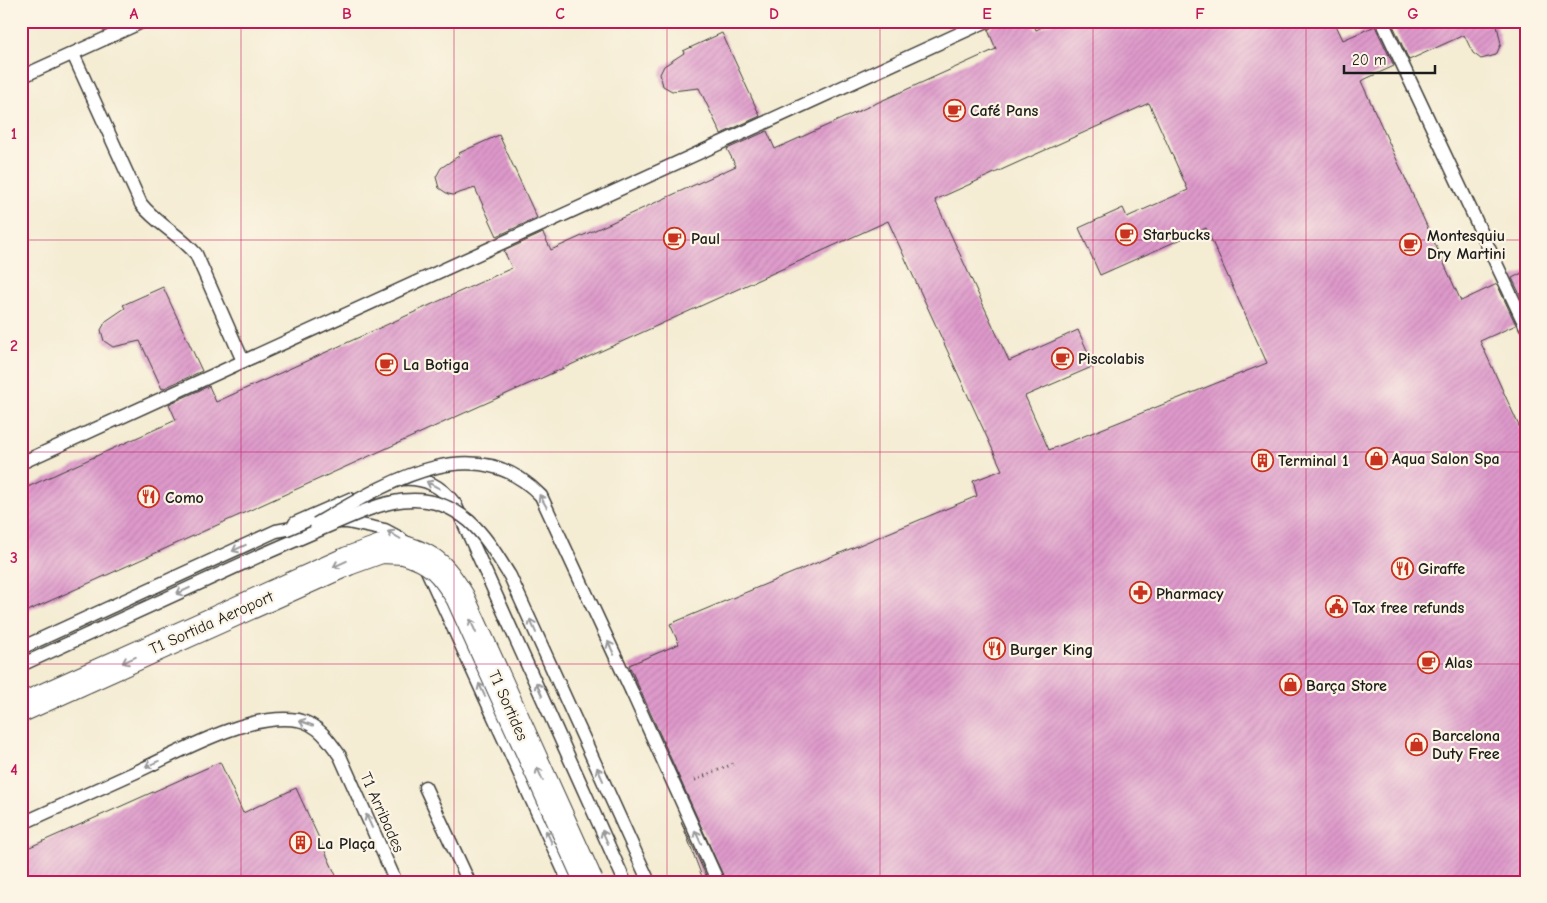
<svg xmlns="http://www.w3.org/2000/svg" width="1547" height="903" font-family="'Comic Neue',sans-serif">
	<defs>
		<pattern id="building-hatch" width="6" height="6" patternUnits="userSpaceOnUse" patternTransform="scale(1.25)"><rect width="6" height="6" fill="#de99cb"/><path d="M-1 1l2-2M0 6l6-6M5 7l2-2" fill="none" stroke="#be83ae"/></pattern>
	</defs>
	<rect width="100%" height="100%" fill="#fcf5e5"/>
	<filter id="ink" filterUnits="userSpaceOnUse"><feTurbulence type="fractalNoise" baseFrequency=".02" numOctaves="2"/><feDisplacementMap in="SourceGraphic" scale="10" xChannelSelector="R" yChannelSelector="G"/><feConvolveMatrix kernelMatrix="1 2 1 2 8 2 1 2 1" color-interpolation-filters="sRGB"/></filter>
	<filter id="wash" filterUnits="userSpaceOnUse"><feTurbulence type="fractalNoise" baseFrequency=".0096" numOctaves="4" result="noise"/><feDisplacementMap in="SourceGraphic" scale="20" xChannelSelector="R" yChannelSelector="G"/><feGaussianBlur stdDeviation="1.12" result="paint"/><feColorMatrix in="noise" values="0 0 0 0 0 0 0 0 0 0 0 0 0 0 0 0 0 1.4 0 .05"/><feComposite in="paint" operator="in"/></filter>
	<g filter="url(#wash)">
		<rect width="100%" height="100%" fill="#f4ecd3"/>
		<g id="blocks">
			<g fill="url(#building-hatch)" fill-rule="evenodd">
				<path d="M995,21H1032L1036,30L1056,21H1334L1343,40L1375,26L1394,66L1361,81L1461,301L1497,284L1516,325L1480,341L1526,441V882H726L629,665L679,644L670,624L977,496L973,481L1002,470L888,221L21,614V490L176,420L169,404L209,386L216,402L512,268L504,251L543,233L551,250L736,166L727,149L767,131L775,149L996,49L988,30L993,26ZM1149,103L1188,190L1127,217L1123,208L1079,228L1100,275L1206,228L1267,363L1049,450L1025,396L1094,366L1078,330L1009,361L935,200Z"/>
				<path d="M1391,21H1496L1501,44L1496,55L1481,59L1473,53L1464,35L1409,60Z"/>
				<path d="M722,33L760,116L721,134L699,88L672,91L663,86L660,74L664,66L684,53L683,51Z"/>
				<path d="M499,135L537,218L497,236L475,188L453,195L448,194L439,188L436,177L441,168L460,155L459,153Z"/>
				<path d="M1526,271V307L1512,278Z"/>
				<path d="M163,287L202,371L162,389L140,341L113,347L104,341L101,330L106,321L125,308L123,305Z"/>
				<path d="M220,762L243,813L296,788L339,882H21V851Z"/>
				<path d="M681,821L709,882H704Z"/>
			</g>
		</g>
	</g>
	<g filter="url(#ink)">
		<use href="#blocks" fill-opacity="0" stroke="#3c3b37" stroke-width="1"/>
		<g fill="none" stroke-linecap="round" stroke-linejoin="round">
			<defs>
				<g id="lane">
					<path d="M1382,21L1526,327"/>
					<path d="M73,54L141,204C157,224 179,234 196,254L243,361"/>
					<path d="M21,77L144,21"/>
					<path d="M21,463L987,21"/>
					<path d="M401,479C425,477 441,486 455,504L625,882"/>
					<path d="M295,523L350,499"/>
					<path d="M425,566L569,882"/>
					<path d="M21,648L276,531L325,522H347L385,530L400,538L409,546"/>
					<path d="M21,665L259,556"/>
					<path d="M632,692L718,882"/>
					<path d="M425,787L469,882"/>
					<path d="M21,824C59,807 98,789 136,772C180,752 248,712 298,720C318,724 329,740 340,756L396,882"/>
				</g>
				<path id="primary" d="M21,708L348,561L381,549L404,550"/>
			</defs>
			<use href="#lane" stroke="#3c3b37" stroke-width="15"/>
			<use href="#primary" stroke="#3c3b37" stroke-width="30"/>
			<path stroke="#3c3b37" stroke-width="3" stroke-dasharray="1 4" stroke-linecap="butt" d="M695,780L733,764"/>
			<use href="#lane" stroke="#fff" stroke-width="12"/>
			<use href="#primary" stroke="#fff" stroke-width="28"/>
			<defs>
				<g id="lane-bridge">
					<path d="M316,524C382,486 474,425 541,496L632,692"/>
					<path d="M259,556C284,545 308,535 333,524C379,504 424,483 469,521C486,536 498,557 510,576L649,882"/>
				</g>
				<path id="primary-bridge" d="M404,550C435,559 444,571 460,597L589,882"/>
			</defs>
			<use href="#lane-bridge" stroke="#3c3b37" stroke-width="15" stroke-linecap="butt"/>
			<use href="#primary-bridge" stroke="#3c3b37" stroke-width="30" stroke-linecap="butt"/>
			<use href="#lane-bridge" stroke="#fff" stroke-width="12"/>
			<use href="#primary-bridge" stroke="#fff" stroke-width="28"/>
		</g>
		<defs><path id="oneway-shaft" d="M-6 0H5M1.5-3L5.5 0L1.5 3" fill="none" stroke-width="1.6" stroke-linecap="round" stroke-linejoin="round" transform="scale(1.25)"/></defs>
		<g stroke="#999">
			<use href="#oneway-shaft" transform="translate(433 485) rotate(-152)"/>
			<use href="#oneway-shaft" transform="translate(543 501) rotate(-120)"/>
			<use href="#oneway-shaft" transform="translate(394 535) rotate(-150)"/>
			<use href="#oneway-shaft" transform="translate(239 548) rotate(155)"/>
			<use href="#oneway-shaft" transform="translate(340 564) rotate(156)"/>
			<use href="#oneway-shaft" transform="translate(183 591) rotate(155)"/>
			<use href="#oneway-shaft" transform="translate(473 626) rotate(-114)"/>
			<use href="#oneway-shaft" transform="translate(533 626) rotate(-114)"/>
			<use href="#oneway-shaft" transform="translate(611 648) rotate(-115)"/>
			<use href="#oneway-shaft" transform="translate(129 660) rotate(156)"/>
			<use href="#oneway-shaft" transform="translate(539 689) rotate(-114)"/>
			<use href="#oneway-shaft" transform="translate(482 690) rotate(-115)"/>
			<use href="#oneway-shaft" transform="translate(306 723) rotate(-161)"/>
			<use href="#oneway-shaft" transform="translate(152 764) rotate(156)"/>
			<use href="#oneway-shaft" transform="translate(540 774) rotate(-114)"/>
			<use href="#oneway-shaft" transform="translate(600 774) rotate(-114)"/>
			<use href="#oneway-shaft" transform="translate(369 821) rotate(-114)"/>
			<use href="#oneway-shaft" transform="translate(549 837) rotate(-115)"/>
			<use href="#oneway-shaft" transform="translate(605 837) rotate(-114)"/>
			<use href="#oneway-shaft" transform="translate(698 837) rotate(-115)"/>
		</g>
	</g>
	<path fill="none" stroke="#c2185b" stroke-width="1" stroke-opacity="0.55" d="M241,21V882M454,21V882M667,21V882M880,21V882M1093,21V882M1306,21V882M21,240H1526M21,452H1526M21,664H1526"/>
	<defs>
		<symbol id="cafe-ring" viewBox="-11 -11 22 22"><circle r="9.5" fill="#fcf5e5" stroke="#c8321e" stroke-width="1.5"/><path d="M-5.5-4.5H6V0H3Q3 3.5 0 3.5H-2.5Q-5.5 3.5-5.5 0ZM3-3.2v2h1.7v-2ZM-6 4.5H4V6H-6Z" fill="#c8321e"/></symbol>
		<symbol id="shop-ring" viewBox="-11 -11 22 22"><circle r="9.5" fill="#fcf5e5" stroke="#c8321e" stroke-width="1.5"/><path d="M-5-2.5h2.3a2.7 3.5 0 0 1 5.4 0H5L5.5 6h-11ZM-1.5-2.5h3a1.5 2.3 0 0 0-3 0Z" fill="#c8321e"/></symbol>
		<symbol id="building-ring" viewBox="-11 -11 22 22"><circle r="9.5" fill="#fcf5e5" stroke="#c8321e" stroke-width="1.5"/><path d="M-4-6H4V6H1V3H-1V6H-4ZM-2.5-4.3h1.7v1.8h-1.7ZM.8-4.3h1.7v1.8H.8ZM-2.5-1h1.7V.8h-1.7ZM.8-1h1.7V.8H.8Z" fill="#c8321e"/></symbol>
		<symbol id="restaurant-ring" viewBox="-11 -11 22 22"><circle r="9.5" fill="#fcf5e5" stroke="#c8321e" stroke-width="1.5"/><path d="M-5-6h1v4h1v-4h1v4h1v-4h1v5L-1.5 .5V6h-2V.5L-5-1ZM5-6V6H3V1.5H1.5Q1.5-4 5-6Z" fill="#c8321e"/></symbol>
		<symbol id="pharmacy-ring" viewBox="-11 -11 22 22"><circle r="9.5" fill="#fcf5e5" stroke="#c8321e" stroke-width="1.5"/><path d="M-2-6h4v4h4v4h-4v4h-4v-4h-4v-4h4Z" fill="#c8321e"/></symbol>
		<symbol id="civic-ring" viewBox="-11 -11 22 22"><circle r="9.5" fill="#fcf5e5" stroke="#c8321e" stroke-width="1.5"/><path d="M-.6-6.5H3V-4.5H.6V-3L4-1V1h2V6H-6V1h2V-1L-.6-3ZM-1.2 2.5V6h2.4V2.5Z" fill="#c8321e"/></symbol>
	</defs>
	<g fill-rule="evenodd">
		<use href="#cafe-ring" x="942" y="98" width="25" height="25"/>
		<use href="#cafe-ring" x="1114" y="222" width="25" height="25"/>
		<use href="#cafe-ring" x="662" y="226" width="25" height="25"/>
		<use href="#cafe-ring" x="1398" y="232" width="25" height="25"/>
		<use href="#cafe-ring" x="1050" y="346" width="25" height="25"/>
		<use href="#cafe-ring" x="374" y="352" width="25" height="25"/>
		<use href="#shop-ring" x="1364" y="446" width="25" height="25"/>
		<use href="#building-ring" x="1250" y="448" width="25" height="25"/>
		<use href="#restaurant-ring" x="136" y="484" width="25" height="25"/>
		<use href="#restaurant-ring" x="1390" y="556" width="25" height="25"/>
		<use href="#pharmacy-ring" x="1128" y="580" width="25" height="25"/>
		<use href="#civic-ring" x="1324" y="594" width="25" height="25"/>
		<use href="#restaurant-ring" x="982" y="636" width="25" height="25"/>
		<use href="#cafe-ring" x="1416" y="650" width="25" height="25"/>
		<use href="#shop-ring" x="1278" y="672" width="25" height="25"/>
		<use href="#shop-ring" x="1404" y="732" width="25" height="25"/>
		<use href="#building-ring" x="288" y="830" width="25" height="25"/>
	</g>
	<g text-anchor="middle" stroke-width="4.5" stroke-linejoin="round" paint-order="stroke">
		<g font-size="16" font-weight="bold" fill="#1c1c1c" stroke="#fcf5e5" text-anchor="start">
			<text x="970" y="116">Café Pans</text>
			<text x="1143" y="240">Starbucks</text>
			<text x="1427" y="241">Montesquiu<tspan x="1427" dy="18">Dry Martini</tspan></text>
			<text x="691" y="244">Paul</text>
			<text x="1078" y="364">Piscolabis</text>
			<text x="403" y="370">La Botiga</text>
			<text x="1392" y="464">Aqua Salon Spa</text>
			<text x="1278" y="466">Terminal 1</text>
			<text x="165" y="503">Como</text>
			<text x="1418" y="574">Giraffe</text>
			<text x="1156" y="599">Pharmacy</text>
			<text x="1352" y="613">Tax free refunds</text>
			<text x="1010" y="655">Burger King</text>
			<text x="1445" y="668">Alas</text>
			<text x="1306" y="691">Barça Store</text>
			<text x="1432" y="741">Barcelona<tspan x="1432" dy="18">Duty Free</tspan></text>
			<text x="317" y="849">La Plaça</text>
		</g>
		<g font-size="16" fill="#1c1c1c" stroke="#fcf5e5">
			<text transform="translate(211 622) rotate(-24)" y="6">T1 Sortida Aeroport</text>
			<text transform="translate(509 705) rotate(66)" y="6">T1 Sortides</text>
			<text transform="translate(383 812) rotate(66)" y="6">T1 Arribades</text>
		</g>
	</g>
	<rect width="1547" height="903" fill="none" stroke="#fcf5e5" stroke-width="55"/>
	<path d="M1344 65v8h91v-8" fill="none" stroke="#1c1c1c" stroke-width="2.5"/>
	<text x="1352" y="65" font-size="15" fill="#1c1c1c" stroke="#fcf5e5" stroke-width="4" paint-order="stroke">20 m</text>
	<rect x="28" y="28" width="1492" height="848" fill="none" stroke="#c2185b" stroke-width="2"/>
	<g font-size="16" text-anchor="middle" font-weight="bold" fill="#c2185b">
		<text x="134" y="19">A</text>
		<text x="347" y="19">B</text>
		<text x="560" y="19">C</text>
		<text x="774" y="19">D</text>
		<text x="987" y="19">E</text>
		<text x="1200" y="19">F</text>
		<text x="1413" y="19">G</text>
		<text x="14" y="139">1</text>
		<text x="14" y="351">2</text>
		<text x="14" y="563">3</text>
		<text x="14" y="775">4</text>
	</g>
</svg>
